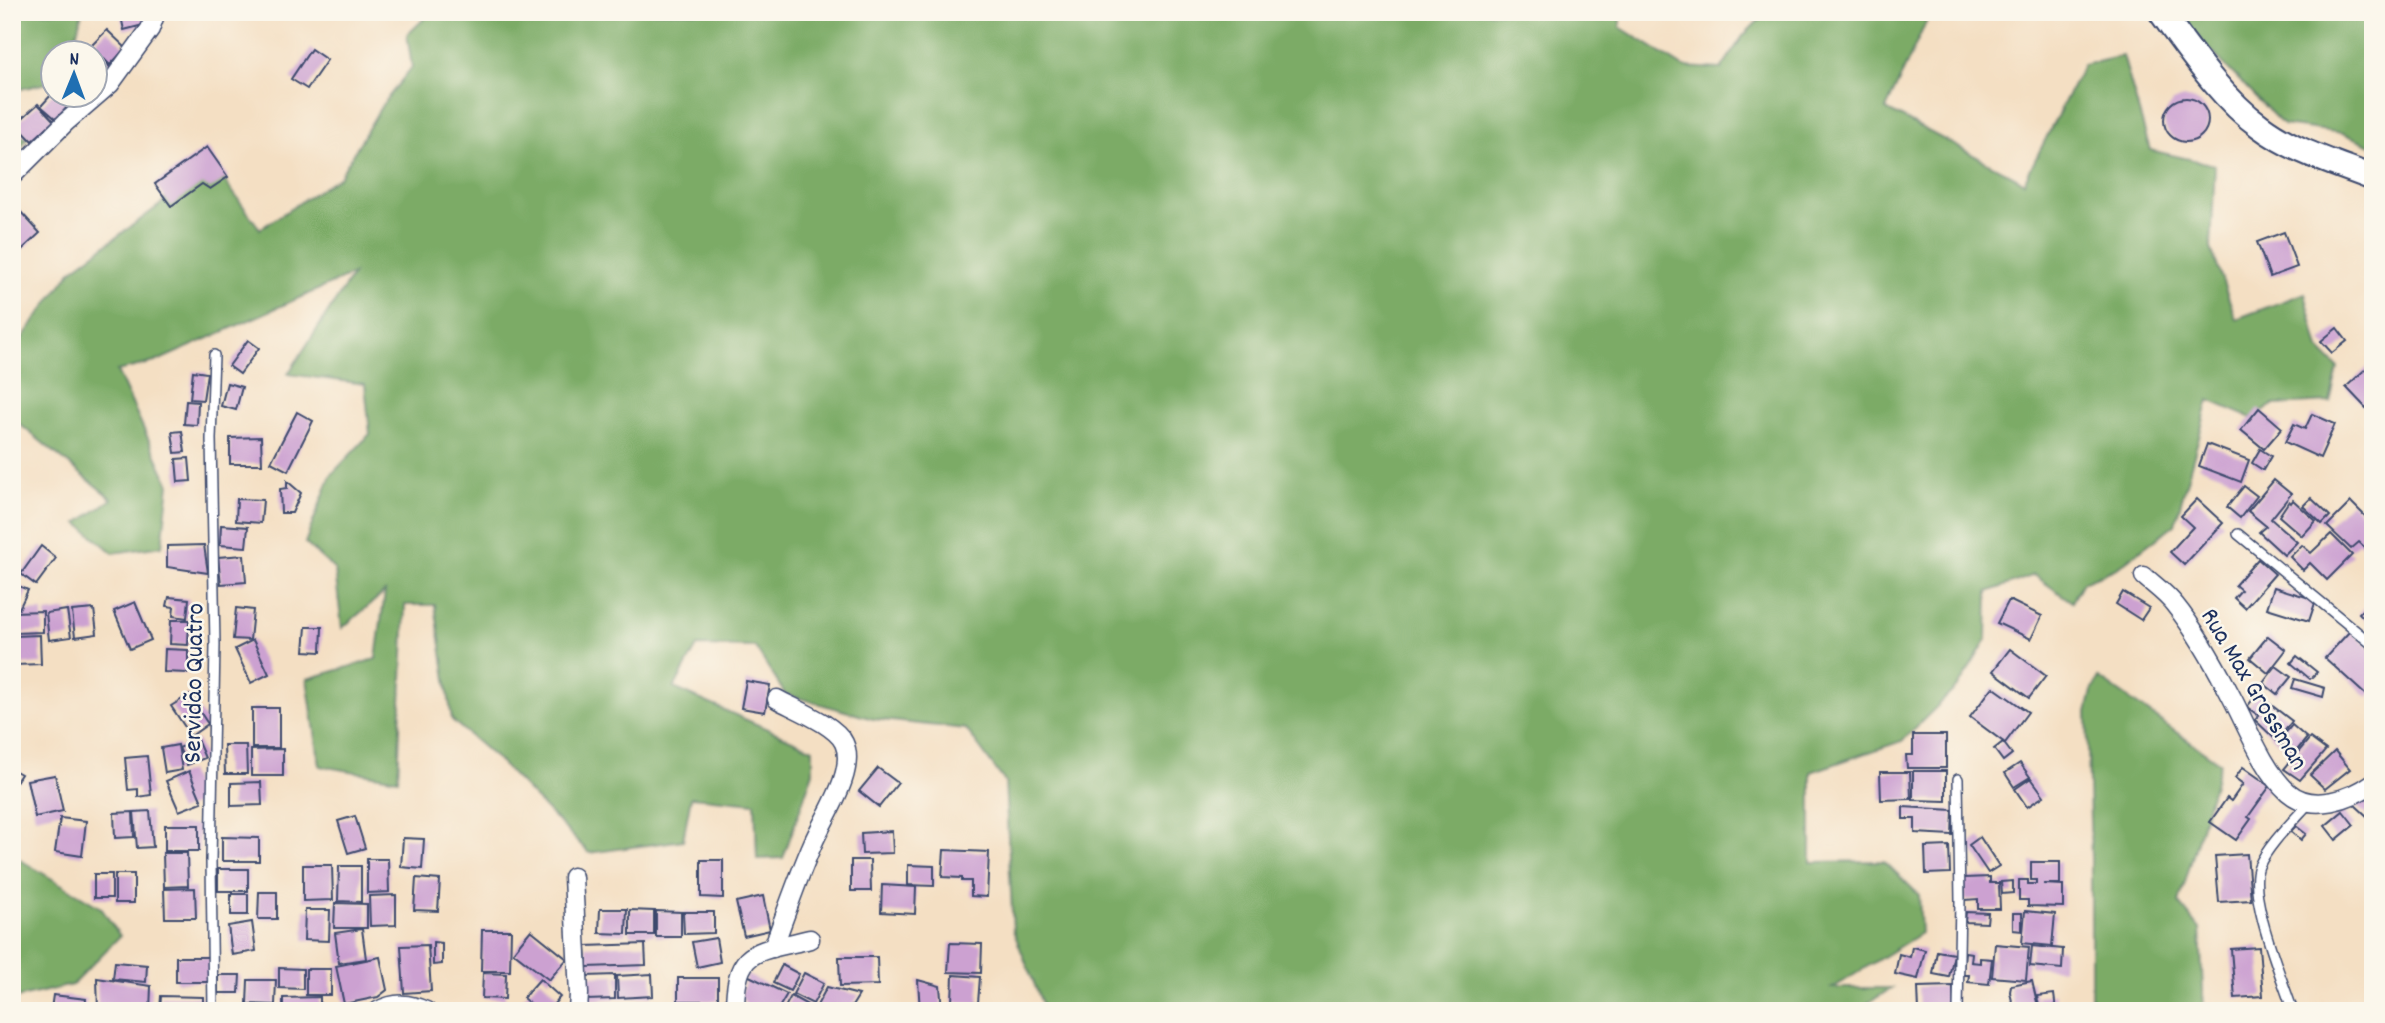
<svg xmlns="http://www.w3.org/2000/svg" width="2385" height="1023" font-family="Dekko,sans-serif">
	<rect width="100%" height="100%" fill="#fbf7ec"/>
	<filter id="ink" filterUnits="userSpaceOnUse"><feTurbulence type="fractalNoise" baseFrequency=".0143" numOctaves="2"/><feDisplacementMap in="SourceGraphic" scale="14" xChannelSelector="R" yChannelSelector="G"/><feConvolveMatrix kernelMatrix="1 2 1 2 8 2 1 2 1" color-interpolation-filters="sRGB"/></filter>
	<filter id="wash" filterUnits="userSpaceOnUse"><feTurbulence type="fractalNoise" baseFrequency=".00686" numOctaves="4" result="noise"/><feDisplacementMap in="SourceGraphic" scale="28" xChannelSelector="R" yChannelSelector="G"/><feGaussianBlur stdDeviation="1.57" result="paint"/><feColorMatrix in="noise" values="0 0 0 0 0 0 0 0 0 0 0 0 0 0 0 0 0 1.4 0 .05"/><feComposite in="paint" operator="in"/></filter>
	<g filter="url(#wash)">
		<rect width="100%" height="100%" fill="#f4dfc3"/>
		<g fill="#7bab66" stroke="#4b6d62" stroke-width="2">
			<path d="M12,12H82L76,36L68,52H52V82L12,91Z"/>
			<path d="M431,12H1620V27L1683,67L1721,69L1743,36L1767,12H1928V18L1886,109L2024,182L2083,65L2123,56L2150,150L2215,165L2211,248L2236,319L2305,293L2319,349L2338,368L2330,402L2273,405L2251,418L2209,400L2175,524L2117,568L2083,582L2072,602L2034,575L1988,592L1987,639L1960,684L1902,741L1811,772V862L1884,861L1919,895L1921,933L1833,988H1892L1855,1011H1045L1013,930L1005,782L966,729L873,719L785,694L755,647L697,646L674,688L813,749V772L783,858L757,859L755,803L691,797L683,840L589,853L497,759L452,720L435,605H405L398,779L320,766L307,679L376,659L385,592L342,628L335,570L305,543L331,475L370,434L365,384L288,374L353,274L155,362L117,371L169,484L162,546L113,553L78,523L112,499L12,418V344L20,341L72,270L160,205L205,154L260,229L340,176L382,105L412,67L407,35Z"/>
			<path d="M2173,12H2373V146L2343,133L2283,125Z"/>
			<path d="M12,133L27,138L12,162Z"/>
			<path d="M2099,678L2220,763L2179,903L2200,929L2204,1011H2091V858L2087,712L2092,691Z"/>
			<path d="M12,855L101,908L120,936L72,985L12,999Z"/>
		</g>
		<g id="blocks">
			<g fill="#cca1d1">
				<path d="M120,12H144L147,24L124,30Z"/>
				<path d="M107,30L126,48L110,65L91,46Z"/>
				<path d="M88,46L112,69L97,84L94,82V52H82Z"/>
				<path d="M311,49L327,60L307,89L291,79Z"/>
				<path d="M52,94H64L72,102L56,119L41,106Z"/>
				<path d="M70,94H84L77,101Z"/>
				<circle cx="2186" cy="120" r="22"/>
				<path d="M38,104L54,121L32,141L16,124Z"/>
				<path d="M207,147L228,177L210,189L202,184L171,206L155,184Z"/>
				<path d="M19,210L40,233L15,256L12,253V216Z"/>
				<path d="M2284,232L2297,267L2270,277L2257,242Z"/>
				<path d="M2337,328L2347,341L2332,353L2321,341Z"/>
				<path d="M248,340L259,348L240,374L229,366Z"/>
				<path d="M2369,366L2373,370V402L2366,408L2346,387Z"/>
				<path d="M193,371L207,373L203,400L190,399Z"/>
				<path d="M227,383L242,387L236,410L221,406Z"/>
				<path d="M186,401L198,402L197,425L184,424Z"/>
				<path d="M2259,408L2282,428L2264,449L2241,430Z"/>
				<path d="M297,412L313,421L288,471L271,462Z"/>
				<path d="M2312,414L2335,424L2320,458L2285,442L2294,424L2305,429Z"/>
				<path d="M182,431L185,452L175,453L172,432Z"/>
				<path d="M261,437L262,464H230V438Z"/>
				<path d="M2207,444L2249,460L2241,482L2199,466Z"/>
				<path d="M2260,449L2271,456L2263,470L2252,463Z"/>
				<path d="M189,458L191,481L178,482L176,459Z"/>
				<path d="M2274,480L2291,494L2271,519L2297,542L2284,555L2259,532L2266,526L2248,511Z"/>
				<path d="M287,481L301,493L292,513H281L280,489L287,488Z"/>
				<path d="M2244,486L2257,496L2240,518L2227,507Z"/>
				<path d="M2311,498L2330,516L2322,524L2303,506Z"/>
				<path d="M237,499L263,500L261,523L236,521Z"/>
				<path d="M2197,499L2223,523L2184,565L2170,552L2193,527L2181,516Z"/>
				<path d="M2293,500L2316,521L2302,536L2279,516L2289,501L2291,503Z"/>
				<path d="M2351,502L2373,524V555L2359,542L2351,549L2327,526Z"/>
				<path d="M221,525L248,527L246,547L220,545Z"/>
				<path d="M2331,534L2352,555L2327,580L2310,563L2303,570L2290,557L2302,545L2311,553Z"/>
				<path d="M204,545L208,573L167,567V546Z"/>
				<path d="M41,546L56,558L36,585L21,574Z"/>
				<path d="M244,555L246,582L221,584L218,557Z"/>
				<path d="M2258,559L2275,574L2245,608L2234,598L2241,590L2235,585Z"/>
				<path d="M12,583L28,590L19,609L12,608Z"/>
				<path d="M2274,587L2316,600L2309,621L2267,608Z"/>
				<path d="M2123,592L2149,608L2141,620L2116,604Z"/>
				<path d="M169,597L189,599L187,618L173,616L174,607L167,606Z"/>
				<path d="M2373,599V627L2359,613Z"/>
				<path d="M2009,600L2042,616L2031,639L1997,623Z"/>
				<path d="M135,602L151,640L130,649L114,611Z"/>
				<path d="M236,608L253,610L250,640L233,639Z"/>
				<path d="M94,609L97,634L75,637L72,611Z"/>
				<path d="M67,610L71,637L49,640L46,613Z"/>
				<path d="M43,611V632L13,633V612Z"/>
				<path d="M171,620H189L188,645L170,644Z"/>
				<path d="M306,627H322L321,652L304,651Z"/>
				<path d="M2350,631L2373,651V692L2368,697L2325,658Z"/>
				<path d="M40,635L41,664L15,665L14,636Z"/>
				<path d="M2268,636L2286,650L2268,673L2250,658Z"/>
				<path d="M253,640L269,674L251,683L235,649Z"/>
				<path d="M165,649L188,650V673L164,672Z"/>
				<path d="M2010,649L2046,676L2029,698L1993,671Z"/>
				<path d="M2297,656L2317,672L2310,679L2291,663Z"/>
				<path d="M2276,666L2291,677L2277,694L2263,683Z"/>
				<path d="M2295,679L2325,688L2323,697L2292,688Z"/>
				<path d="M746,681L770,685L765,712L741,708Z"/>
				<path d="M1993,687L2028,712L2005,743L1970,717Z"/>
				<path d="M2257,694L2292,721L2277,741L2255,720L2259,716L2247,707Z"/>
				<path d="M189,695L208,724L191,736L171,706Z"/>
				<rect x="252" y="708" width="27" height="40"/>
				<path d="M2292,725L2307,738L2294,754L2278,742Z"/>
				<path d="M1913,735H1946V768H1907L1906,755H1913Z"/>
				<path d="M2310,738L2326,750L2300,780L2284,769Z"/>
				<path d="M197,740L205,758L187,765L179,748Z"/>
				<path d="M2003,742L2012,754L2003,761L1994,749Z"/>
				<path d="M178,745L182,770L165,773L161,748Z"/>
				<path d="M224,745H246L247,774H225Z"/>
				<path d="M283,749V776H251V750Z"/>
				<path d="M2335,751L2350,769L2325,789L2310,775Z"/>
				<path d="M147,756L151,795L138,797V789L128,790L125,758Z"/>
				<path d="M2020,763L2030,777L2014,787L2005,773Z"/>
				<path d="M2243,767L2270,786L2248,817L2251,819L2236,840L2210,822L2227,798L2231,801L2243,784L2235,778Z"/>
				<path d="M878,768L898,783L879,807L859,791Z"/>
				<path d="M12,769L21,774L12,788Z"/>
				<path d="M189,771L202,802L179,811L166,781Z"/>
				<path d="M1913,771H1946V801L1913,800Z"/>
				<path d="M1880,772H1910L1911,799L1881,800Z"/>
				<path d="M55,775L63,811L35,817L27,780Z"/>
				<path d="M2031,778L2044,796L2027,807L2015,789Z"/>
				<path d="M261,782L262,805L231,806V783Z"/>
				<path d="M2373,786V812L2368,817L2354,804Z"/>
				<path d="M1903,807L1953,810L1952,835L1915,833V819H1903Z"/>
				<path d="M150,811L153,847L137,848L134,812Z"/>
				<path d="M2343,811L2354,825L2336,840L2325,826Z"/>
				<path d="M133,812L134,837L115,838L114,813Z"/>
				<path d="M355,816L365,848L348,853L338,821Z"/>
				<path d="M60,818L86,821L82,856L55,852Z"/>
				<rect x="165" y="825" width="34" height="26"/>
				<path d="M2296,826L2306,834L2301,840L2291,831Z"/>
				<path d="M892,831L893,853L862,854L861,833Z"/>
				<path d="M222,837L259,838V861H222Z"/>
				<path d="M1980,837L1999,866L1988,873L1969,845Z"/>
				<path d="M403,838L424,839L422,869L401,867Z"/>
				<path d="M1949,846L1950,873L1926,874L1925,847Z"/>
				<path d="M944,850L989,852L987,897L971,896V881H962V878L942,877Z"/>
				<path d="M163,853H187L188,886L164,887Z"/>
				<path d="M2247,854L2251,900L2219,902L2215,856Z"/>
				<path d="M367,859H388L389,892L367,893Z"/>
				<path d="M701,860H723V898L701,897Z"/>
				<path d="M851,860H870L871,891H851Z"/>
				<path d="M2031,862H2060V884H2043L2063,885V907L2028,906V900H2019V880H2028V884H2036V880H2031Z"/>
				<path d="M303,865H332L333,900L303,901Z"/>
				<path d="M908,865L934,866V886L908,885Z"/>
				<path d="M339,866H361V902L338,901Z"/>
				<rect x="218" y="869" width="30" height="22"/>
				<rect x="94" y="874" width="18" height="24"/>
				<rect x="115" y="874" width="19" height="29"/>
				<path d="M1990,877V883H1999L2000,909H1978V899L1965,900L1964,878Z"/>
				<path d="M416,878L440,880L438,911L414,910Z"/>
				<path d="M2013,881V893L2002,894L2001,882Z"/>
				<path d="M882,885L916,887L915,914L881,912Z"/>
				<path d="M195,888L196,918H165L164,889Z"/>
				<path d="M259,892H277V919H258Z"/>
				<rect x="231" y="894" width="17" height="21"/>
				<path d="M396,895V925L370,926L369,896Z"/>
				<path d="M763,896L770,930L744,936L736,902Z"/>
				<path d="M335,903L367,904V928H334Z"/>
				<path d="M600,909H627L626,934L599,933Z"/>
				<path d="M305,910H330L329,941L304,940Z"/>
				<path d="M630,910L654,911V935H630Z"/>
				<path d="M656,911L681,912V937H656Z"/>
				<path d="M2025,911L2055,914L2052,946L2022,943Z"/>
				<path d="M683,912H714V933L684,934Z"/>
				<path d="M1966,912L1988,913L1987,923L1965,922Z"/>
				<path d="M2013,913H2022V931L2013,930Z"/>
				<path d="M252,922L256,951L232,955L228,926Z"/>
				<path d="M362,929L366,959L339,963L335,933Z"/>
				<path d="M482,930H511L510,971H481Z"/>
				<path d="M531,930L567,959L549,980L513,952Z"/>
				<path d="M716,938L720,962L697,967L692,942Z"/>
				<path d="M433,942L442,943V964L433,965Z"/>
				<path d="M950,943L982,944L981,973L948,972Z"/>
				<path d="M645,944L646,965L587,967L586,946Z"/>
				<path d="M1995,944L2029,947L2026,980L1992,977Z"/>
				<path d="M428,945L431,991L404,993L401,946Z"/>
				<path d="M2032,946L2063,949L2062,969L2030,966Z"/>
				<path d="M1912,947L1925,950L1918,979L1895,974L1899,954L1910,957Z"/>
				<path d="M2259,947L2263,996L2235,998L2231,949Z"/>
				<path d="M1937,951L1954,954L1949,977L1933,974Z"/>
				<path d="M1965,952L1972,953L1971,962L1980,963V958L1992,959L1989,984L1968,982L1969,975H1963Z"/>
				<rect x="176" y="957" width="34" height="25"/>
				<path d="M380,957L387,990L378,997L344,1004L336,966Z"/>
				<path d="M839,957H877L878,985L840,986Z"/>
				<path d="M115,962L147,965L146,982L113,979Z"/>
				<path d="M782,965L799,974L790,991L773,983Z"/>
				<path d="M279,968L303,969V989L279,988Z"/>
				<rect x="306" y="969" width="25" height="26"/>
				<path d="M483,973L506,974L505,999L482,998Z"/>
				<path d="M804,973L824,983L813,1004L793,994Z"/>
				<path d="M652,974L653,996L618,998L617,976Z"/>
				<path d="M218,975H240L239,993H218Z"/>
				<path d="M615,975V999L586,1000V976Z"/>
				<path d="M747,975L787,994L777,1011H750L741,996Z"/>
				<path d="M953,975L980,977L978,1003L952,1002Z"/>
				<path d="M97,978L151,986L150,1011H98Z"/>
				<rect x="678" y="978" width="40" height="23"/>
				<path d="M540,979L560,997L548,1011H538L523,998Z"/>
				<path d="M248,980H276L275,1005L247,1004Z"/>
				<path d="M918,980L940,986L942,1011H920Z"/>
				<path d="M2032,981L2039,1011H2014L2010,992L2011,985Z"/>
				<path d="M1953,986L1954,1011H1919L1918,987Z"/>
				<path d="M827,987L859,995L849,1011H814Z"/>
				<path d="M2054,994L2056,1010L2040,1011L2037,996Z"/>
				<path d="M53,995L86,999L85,1011L51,1009Z"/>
				<path d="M161,996L203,997V1011H160Z"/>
				<path d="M791,996L811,1007L809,1011H783Z"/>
				<path d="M320,997V1011H283V998Z"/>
				<path d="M667,1003L668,1011H627V1008Z"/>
				<path d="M274,1007L273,1011H221V1008Z"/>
				<rect x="585" y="1008" width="39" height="3"/>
			</g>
		</g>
	</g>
	<g filter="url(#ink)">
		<use href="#blocks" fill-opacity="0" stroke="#3c496d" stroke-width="2"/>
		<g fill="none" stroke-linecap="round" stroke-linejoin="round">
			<defs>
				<g id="lane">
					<path d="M2238,534L2373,645"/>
					<path d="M1958,779L1960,901L1958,1011"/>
					<path d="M2292,1009C2282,978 2247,895 2259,866C2268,845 2294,820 2310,802"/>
					<path d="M213,1011L211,861L215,645L211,439L214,355"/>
				</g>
				<g id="street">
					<path d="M12,176L66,122L110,84L150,29L156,12"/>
					<path d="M2144,576C2154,585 2167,594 2175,605C2197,632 2215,665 2231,696C2246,724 2264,771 2288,792C2312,813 2351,799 2373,783"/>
					<path d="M573,877L579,994L578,1011"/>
					<path d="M773,948C786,913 798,877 813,843C824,817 857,771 844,743C836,725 795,709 777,699"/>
					<path d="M378,1011C395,1002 409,1003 426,1011"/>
					<path d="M735,1011C735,946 756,953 810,939"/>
				</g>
				<path id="secondary" d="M2161,12C2189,50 2222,99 2260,126C2293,151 2335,163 2373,178"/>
			</defs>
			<use href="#lane" stroke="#3c496d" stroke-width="12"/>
			<use href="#street" stroke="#3c496d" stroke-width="21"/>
			<use href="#secondary" stroke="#3c496d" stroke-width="28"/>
			<use href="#lane" stroke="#fff" stroke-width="9"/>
			<use href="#street" stroke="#fff" stroke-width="18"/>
			<use href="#secondary" stroke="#fff" stroke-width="24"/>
		</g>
	</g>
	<g text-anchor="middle" stroke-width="5" stroke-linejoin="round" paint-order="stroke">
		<g font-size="26" fill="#1b2f5e" stroke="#fbf7ec">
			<text transform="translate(192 683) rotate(-89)" y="9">Servidão Quatro</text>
			<text transform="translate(2256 688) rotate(59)" y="9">Rua Max Grossman</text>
		</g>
	</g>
	<rect width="2385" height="1023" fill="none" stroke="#fbf7ec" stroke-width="42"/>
	<g transform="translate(74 74) rotate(1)"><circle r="33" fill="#fbf7ec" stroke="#a1a7b3" stroke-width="2"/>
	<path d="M0-5L12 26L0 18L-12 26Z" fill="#1f6fb2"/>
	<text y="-10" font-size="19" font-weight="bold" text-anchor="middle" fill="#1b2f5e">N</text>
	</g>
</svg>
